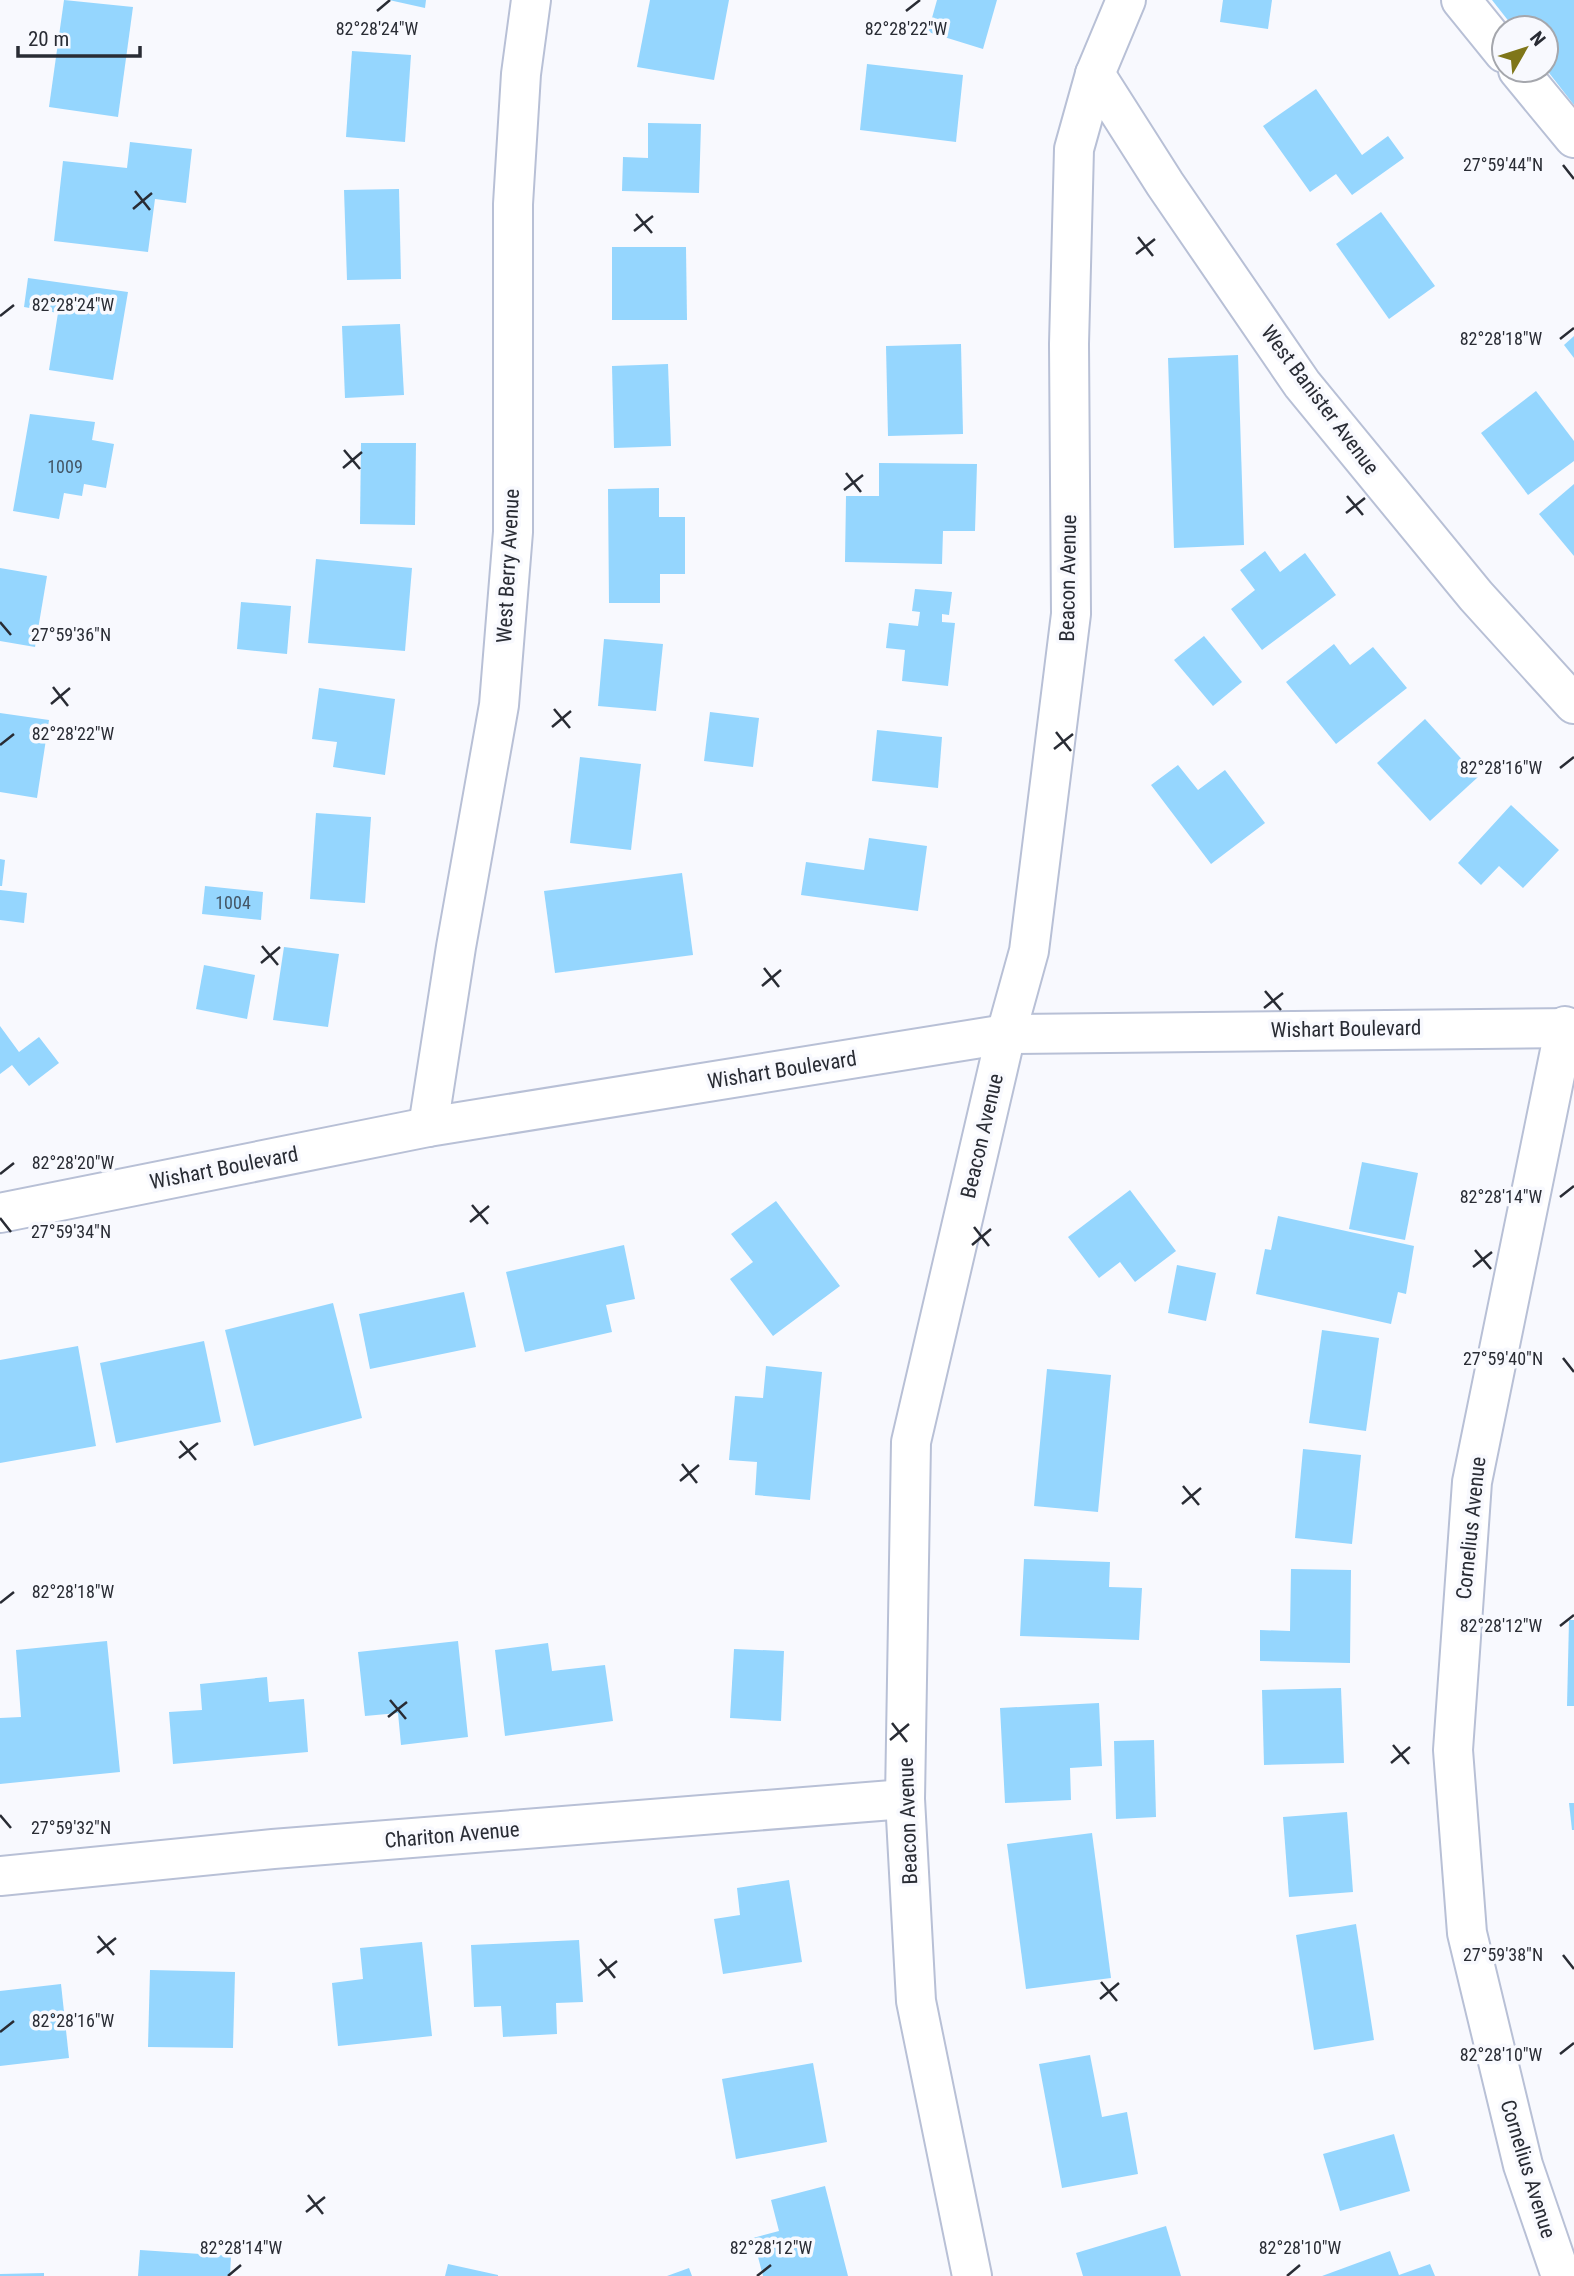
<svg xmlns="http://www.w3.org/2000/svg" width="1574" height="2276" font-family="'Roboto Condensed',sans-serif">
	<rect width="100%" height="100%" fill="#f8f9fe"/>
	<g fill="#95d6fe">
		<path d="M64,0L133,7L118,117L49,107Z"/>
		<path d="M389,0H426L425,8Z"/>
		<path d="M650,0H729L714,80L637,67Z"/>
		<path d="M937,0H997L983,49L928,32Z"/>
		<path d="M1223,0H1272L1268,29L1220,22Z"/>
		<path d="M1492,0H1574V105L1546,69V28H1514Z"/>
		<path d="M352,51L411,55L405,142L346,137Z"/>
		<path d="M867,64L963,75L956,142L860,130Z"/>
		<path d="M1316,89L1362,155L1388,136L1404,158L1352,195L1336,174L1310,192L1263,126Z"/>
		<path d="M648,123L701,124L699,193L622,191L623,157L648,158Z"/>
		<path d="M130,142L192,149L186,203L155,199L148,252L54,241L63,161L127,168Z"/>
		<path d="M399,189L401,279L347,280L344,190Z"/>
		<path d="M1381,212L1435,286L1389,319L1336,244Z"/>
		<path d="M612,247H686L687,320H612Z"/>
		<path d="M28,278L128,292L113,380L49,370L58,313L24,307Z"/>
		<path d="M400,324L404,395L345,398L342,326Z"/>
		<path d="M1574,336V358L1564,345Z"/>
		<path d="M961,344L963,434L888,436L886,346Z"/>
		<path d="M1238,355L1244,545L1174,548L1168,358Z"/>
		<path d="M668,364L671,446L614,448L612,366Z"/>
		<path d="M1536,391L1574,441V461L1528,495L1481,433Z"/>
		<path d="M30,414L95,422L92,440L114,444L106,488L84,484L82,496L64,493L59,519L13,511Z"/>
		<path d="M361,443H416L415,525L360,524Z"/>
		<path d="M879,463L977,464L975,531H943L942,564L845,562L846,496H879Z"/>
		<path d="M1574,484V556L1539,514Z"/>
		<path d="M659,488V517H685V574H660V603H609L608,489Z"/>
		<path d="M1265,551L1280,572L1305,553L1336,595L1262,650L1231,609L1255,590L1240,570Z"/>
		<path d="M316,559L412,568L405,651L308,643Z"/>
		<path d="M0,568L47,576L35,647L0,641Z"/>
		<path d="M915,589L952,592L949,615L942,614V622L955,623L948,686L902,681L905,650L886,648L889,623L918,626L920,612L912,611Z"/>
		<path d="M241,602L291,606L287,654L237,649Z"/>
		<path d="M1204,636L1242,682L1213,706L1174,660Z"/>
		<path d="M604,639L663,644L656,711L598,706Z"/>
		<path d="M1334,644L1350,665L1373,647L1407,688L1336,744L1286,682Z"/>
		<path d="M319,688L395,699L385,775L333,767L337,742L312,739Z"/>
		<path d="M710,712L759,718L753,767L704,761Z"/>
		<path d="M0,713L49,720L37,798L0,792Z"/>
		<path d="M1425,719L1478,777L1430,821L1377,763Z"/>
		<path d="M877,730L942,737L938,788L872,781Z"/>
		<path d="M580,757L641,764L631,850L570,843Z"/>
		<path d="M1178,765L1198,790L1225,770L1265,823L1211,864L1151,785Z"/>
		<path d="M1511,805L1559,850L1523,888L1499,866L1481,885L1458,863Z"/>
		<path d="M316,813L371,817L365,903L310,899Z"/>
		<path d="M869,838L927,846L918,911L801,895L806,862L864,870Z"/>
		<path d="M0,859L5,860L2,886H0Z"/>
		<path d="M682,873L693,955L555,973L544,891Z"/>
		<path d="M205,886L263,892L261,920L202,914Z"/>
		<path d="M0,890L27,893L24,923L0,920Z"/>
		<path d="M284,947L339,954L328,1027L273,1020Z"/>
		<path d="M204,965L255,975L247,1019L196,1009Z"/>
		<path d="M0,1026L19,1052L39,1037L59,1063L29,1086L12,1065L0,1074Z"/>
		<path d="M1362,1162L1418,1173L1405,1240L1349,1229Z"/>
		<path d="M1130,1190L1176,1251L1135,1282L1120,1262L1099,1278L1068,1237Z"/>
		<path d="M776,1201L840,1286L773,1336L730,1279L753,1262L731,1234Z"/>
		<path d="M1278,1216L1414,1246L1406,1294L1398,1292L1391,1324L1256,1294L1265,1249L1271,1250Z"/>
		<path d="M624,1245L635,1299L606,1305L612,1332L525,1352L506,1272Z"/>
		<path d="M1177,1265L1216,1273L1206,1321L1168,1313Z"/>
		<path d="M464,1292L476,1347L370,1369L359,1314Z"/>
		<path d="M333,1303L362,1418L254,1446L225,1330Z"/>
		<path d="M1322,1330L1379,1338L1366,1431L1309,1423Z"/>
		<path d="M204,1341L221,1422L116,1443L100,1363Z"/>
		<path d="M78,1346L96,1446L0,1463V1360Z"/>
		<path d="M766,1366L822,1372L810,1500L755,1495L757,1462L729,1460L735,1396L763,1398Z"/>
		<path d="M1047,1369L1111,1375L1098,1512L1034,1506Z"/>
		<path d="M1303,1449L1361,1455L1352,1544L1295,1538Z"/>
		<path d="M1024,1559L1110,1562L1109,1587L1142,1588L1139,1640L1020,1636Z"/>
		<path d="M1291,1569L1351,1570L1350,1663L1260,1661V1630L1290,1631Z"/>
		<path d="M1569,1620H1574V1706H1567Z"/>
		<path d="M107,1641L120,1772L0,1784V1718L21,1717L16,1650Z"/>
		<path d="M458,1641L468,1737L401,1745L398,1713L365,1716L358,1652Z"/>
		<path d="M548,1643L552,1671L605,1665L613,1721L505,1736L495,1650Z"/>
		<path d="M734,1649L784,1651L781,1721L730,1718Z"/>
		<path d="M267,1677L269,1702L304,1699L308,1752L173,1764L169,1712L202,1710L200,1684Z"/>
		<path d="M1341,1688L1344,1763L1264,1765L1262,1690Z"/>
		<path d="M1099,1703L1102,1766L1070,1768L1071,1800L1005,1803L1000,1708Z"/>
		<path d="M1154,1740L1156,1817L1116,1819L1114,1741Z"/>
		<path d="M1569,1803H1574V1830H1572Z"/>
		<path d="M1347,1812L1353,1892L1289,1897L1283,1817Z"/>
		<path d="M1092,1833L1111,1978L1026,1989L1007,1844Z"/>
		<path d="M789,1880L802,1962L723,1974L714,1919L740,1915L737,1888Z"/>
		<path d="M1356,1924L1374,2040L1314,2050L1296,1935Z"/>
		<path d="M579,1940L583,2002L556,2003L557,2034L503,2037L501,2006L474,2007L471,1945Z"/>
		<path d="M422,1942L432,2036L338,2046L332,1983L363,1979L360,1948Z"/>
		<path d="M150,1970L235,1972L233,2048L148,2047Z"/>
		<path d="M61,1984L69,2058L0,2066V1991Z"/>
		<path d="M1090,2055L1102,2117L1127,2112L1138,2174L1062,2188L1039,2064Z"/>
		<path d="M813,2063L827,2142L736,2159L722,2079Z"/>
		<path d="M1394,2134L1410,2191L1340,2211L1323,2154Z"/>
		<path d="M825,2186L848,2276H763L753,2238L779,2231L771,2200Z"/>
		<path d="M1166,2226L1181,2276H1083L1076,2253Z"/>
		<path d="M140,2250L231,2256L230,2276H138Z"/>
		<path d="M1390,2251L1399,2275L1430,2264L1435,2276H1322Z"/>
		<path d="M448,2264L498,2275V2276H445Z"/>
		<path d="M689,2268L692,2276H667Z"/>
		<path d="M44,2273V2276H0V2274Z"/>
	</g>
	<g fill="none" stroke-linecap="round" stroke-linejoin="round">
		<defs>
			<g id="minor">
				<path d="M1461,0L1504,53"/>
				<path d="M1518,70L1574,138"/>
				<path d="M1095,74L1165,184L1302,384L1476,596L1574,704"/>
				<path d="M428,1127L456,947L499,705L513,532V204L521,74L531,0"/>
				<path d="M0,1213L428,1127L1006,1034L1574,1028"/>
				<path d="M0,1876L273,1849L905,1799"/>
				<path d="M972,2276L916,2001L905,1799L911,1442L1006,1034L1029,951L1071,614L1069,344L1074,149L1095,74L1126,0"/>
				<path d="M1561,2276L1523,2165L1467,1933L1453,1750L1472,1482L1565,1026"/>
			</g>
		</defs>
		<use href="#minor" stroke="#b8c0d6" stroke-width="42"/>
		<use href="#minor" stroke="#fff" stroke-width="38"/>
	</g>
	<path fill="none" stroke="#292c34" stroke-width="2.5" d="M377,11L390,0M906,11L920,0M1563,165L1574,179M135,191L150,210M133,209L152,193M636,214L652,233M634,231L653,216M1138,237L1153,256M1136,254L1155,239M0,316L14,305M1560,339L1574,328M344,450L360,469M343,468L362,452M846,473L861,492M844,490L863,475M1347,496L1363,515M1346,513L1365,498M0,622L11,635M53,687L68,706M51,704L70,688M554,709L570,728M552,727L571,711M1056,732L1071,751M0,745L14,734M1054,749L1073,734M1560,768L1574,757M262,946L278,965M261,963L280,947M764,968L779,987M762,986L781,970M1265,991L1281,1010M1264,1008L1283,993M0,1174L14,1163M1560,1197L1574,1186M472,1205L488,1224M0,1218L11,1232M470,1222L489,1206M974,1227L989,1246M972,1245L991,1229M1475,1250L1491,1269M1473,1267L1492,1252M1563,1358L1574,1372M180,1441L196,1460M179,1458L198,1443M682,1464L697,1483M680,1481L699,1465M1183,1486L1199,1505M1182,1504L1201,1488M0,1603L14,1592M1560,1626L1574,1615M390,1700L406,1719M388,1717L407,1702M892,1723L907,1742M890,1740L909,1724M1393,1745L1409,1764M1391,1763L1410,1747M0,1815L11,1828M98,1936L114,1955M97,1953L116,1938M1563,1955L1574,1969M600,1959L615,1978M598,1976L617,1961M1101,1982L1117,2001M1100,1999L1119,1983M0,2032L14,2021M1560,2054L1574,2043M308,2195L323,2214M306,2212L325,2197M228,2276L241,2265M757,2276L771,2265M1287,2276L1300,2265"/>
	<g text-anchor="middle" stroke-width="7" stroke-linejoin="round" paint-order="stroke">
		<g font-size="18" fill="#445666">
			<text x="65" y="473">1009</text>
			<text x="233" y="909">1004</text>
		</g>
		<g font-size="21" fill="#292c34" stroke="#f8f9fe">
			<text transform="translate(1320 400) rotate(53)" y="7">West Banister Avenue</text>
			<text transform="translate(508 566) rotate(-87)" y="7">West Berry Avenue</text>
			<text transform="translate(1068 578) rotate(-89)" y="7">Beacon Avenue</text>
			<text transform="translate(1346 1029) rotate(-1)" y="7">Wishart Boulevard</text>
			<text transform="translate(782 1070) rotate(-9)" y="7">Wishart Boulevard</text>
			<text transform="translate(982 1136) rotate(-77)" y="7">Beacon Avenue</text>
			<text transform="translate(224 1168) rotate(-11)" y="7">Wishart Boulevard</text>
			<text transform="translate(1471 1528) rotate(-84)" y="7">Cornelius Avenue</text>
			<text transform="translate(908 1821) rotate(-92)" y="7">Beacon Avenue</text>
			<text transform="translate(452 1835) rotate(-5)" y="7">Chariton Avenue</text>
			<text transform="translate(1528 2169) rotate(73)" y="7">Cornelius Avenue</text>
		</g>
	</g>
	<g font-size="18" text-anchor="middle" fill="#292c34" stroke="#f8f9fe" stroke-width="7" stroke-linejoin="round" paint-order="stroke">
		<text x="377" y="35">82°28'24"W</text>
		<text x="906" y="35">82°28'22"W</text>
		<text x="1503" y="171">27°59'44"N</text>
		<text x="73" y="311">82°28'24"W</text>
		<text x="1501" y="345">82°28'18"W</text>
		<text x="71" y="641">27°59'36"N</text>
		<text x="73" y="740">82°28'22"W</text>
		<text x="1501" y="774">82°28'16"W</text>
		<text x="73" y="1169">82°28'20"W</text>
		<text x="1501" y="1203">82°28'14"W</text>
		<text x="71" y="1238">27°59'34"N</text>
		<text x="1503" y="1365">27°59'40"N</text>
		<text x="73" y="1598">82°28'18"W</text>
		<text x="1501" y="1632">82°28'12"W</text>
		<text x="71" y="1834">27°59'32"N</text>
		<text x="1503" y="1961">27°59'38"N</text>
		<text x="73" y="2027">82°28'16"W</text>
		<text x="1501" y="2061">82°28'10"W</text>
		<text x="241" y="2254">82°28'14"W</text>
		<text x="771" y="2254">82°28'12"W</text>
		<text x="1300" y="2254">82°28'10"W</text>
	</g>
	<g transform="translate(1525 49) rotate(51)"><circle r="33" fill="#f8f9fe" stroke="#a5a7ad" stroke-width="2"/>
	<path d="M0-5L12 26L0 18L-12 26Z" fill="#7f7619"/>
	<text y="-10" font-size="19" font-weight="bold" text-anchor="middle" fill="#292c34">N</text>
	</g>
	<path d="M18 46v10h122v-10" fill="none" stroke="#292c34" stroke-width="3.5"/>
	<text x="28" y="46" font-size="21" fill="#292c34" stroke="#f8f9fe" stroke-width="5" paint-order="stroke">20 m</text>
</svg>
